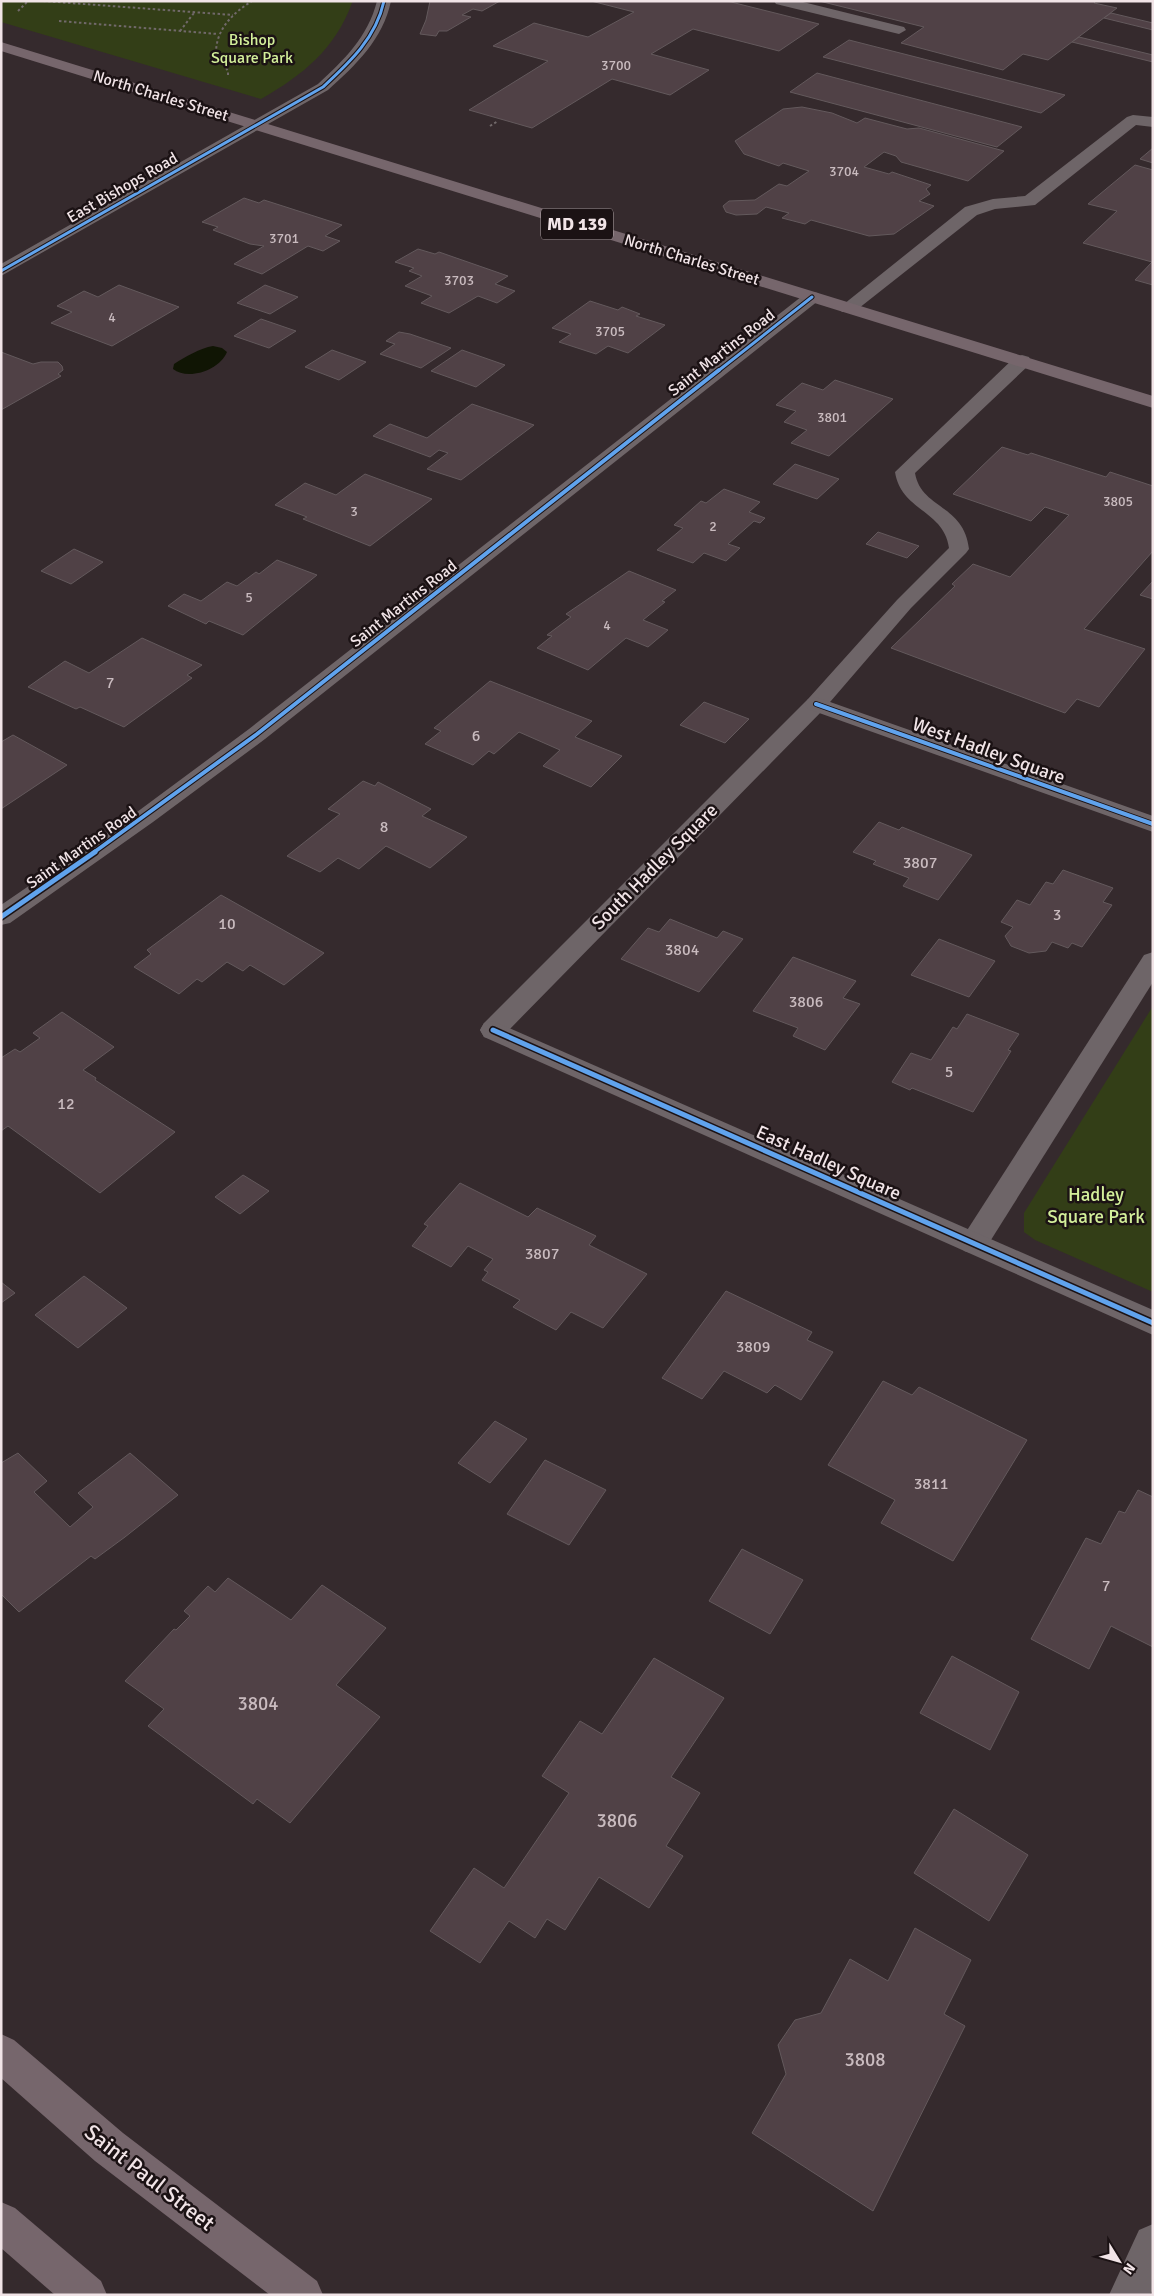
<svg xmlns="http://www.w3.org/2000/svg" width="1154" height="2296" font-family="Signika,sans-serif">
	<rect width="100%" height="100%" fill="#352a2d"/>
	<g fill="#333e17">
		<path d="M1,1H352V3C335,49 303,75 261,99L1,22Z"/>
		<path d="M1153,1006V1292L1035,1240L1024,1232V1213Z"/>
	</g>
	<path fill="#101504" d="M213,346L222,348L227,352C220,370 188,381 173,369L174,364C185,357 200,348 213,346Z"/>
	<g fill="#504146" stroke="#63595c">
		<path d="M430,1H500L482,11L473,9L462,15L471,17L447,31H439L436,36L420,34L426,20Z"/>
		<path d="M591,1H727L819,24L779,51L693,29L651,54L709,70L670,95L612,79L532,128L469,110L548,61L493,46L534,23L588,37L634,12Z"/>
		<path d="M819,1H1096L1094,3L1117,8L1048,60L1023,54L1003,70L901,43L924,27Z"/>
		<path d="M1111,13L1153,23V30L1104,18Z"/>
		<path d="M1079,37L1153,55V62L1072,42Z"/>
		<path d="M849,40L1065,95L1041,113L823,57Z"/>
		<path d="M817,73L1022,127L997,147L790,92Z"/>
		<path d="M802,107L832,113L857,123L865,118L907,129L919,128L1004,151L968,181L901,162L896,156L884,152L864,167L889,174L892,172L931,185L926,189L930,194L919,201L934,206L894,234L869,236L811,220L805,224L782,218L789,213L766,207L757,214L736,215L726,212L723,206L729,201L755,200L779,184L787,186L809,171L783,163L779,166L744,154L735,141L783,109Z"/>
		<path d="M1153,148V163L1140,159Z"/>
		<path d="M1135,165L1153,170V285L1135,280L1152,262L1083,243L1117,211L1088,204Z"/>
		<path d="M244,198L259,203L264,200L342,225L325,236L340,241L323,251L308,246L262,274L234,264L264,246L250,244L213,230L218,227L202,222Z"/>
		<path d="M418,249L435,254L439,252L508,276L495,284L515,291L497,303L478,296L449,313L421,303L432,296L405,286L422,276L409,271L414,268L395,262Z"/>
		<path d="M119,285L179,307L112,346L51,323L72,312L57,306L84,291L98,297Z"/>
		<path d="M265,285L298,297L270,314L237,303Z"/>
		<path d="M590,301L618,310L622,307L640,314L636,316L665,325L628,353L608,346L596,354L559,342L571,334L552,328Z"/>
		<path d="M261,319L296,331L269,348L234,336Z"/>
		<path d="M399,332L410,334L451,348L421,368L380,354L395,344L386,341Z"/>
		<path d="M332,350L366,362L339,380L305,367Z"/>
		<path d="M462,350L505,365L476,387L431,371Z"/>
		<path d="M1,352L33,364L41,362H58L62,366L63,370L58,374L61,376L1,410Z"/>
		<path d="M835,380L893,399L829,456L791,443L807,430L784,422L796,411L776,405L802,383L823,390Z"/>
		<path d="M472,404L534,425L461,480L427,469L448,453L439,450L430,457L373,436L390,424L427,438Z"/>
		<path d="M1002,447L1028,455L1031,453L1106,477L1110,472L1153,486V551L1084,629L1145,649L1099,707L1077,699L1065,713L891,648L955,586L952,584L973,564L1010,577L1069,515L1045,507L1031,521L953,494Z"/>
		<path d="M795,464L839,479L817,499L773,484Z"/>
		<path d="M365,474L432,499L370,546L303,519L307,517L275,505L305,483L336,495Z"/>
		<path d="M724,489L760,502L749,512L765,518L760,523L754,521L728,544L740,548L726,561L704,553L693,563L657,550L683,528L674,525L701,501L706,503Z"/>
		<path d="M878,532L919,546L907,558L866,544Z"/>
		<path d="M74,549L103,562L71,584L41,571Z"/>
		<path d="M277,560L317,575L243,635L209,621L206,624L168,606L184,594L201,601L227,582L237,586L256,572L259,574Z"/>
		<path d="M629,571L676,590L662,601L665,602L643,620L668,630L648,647L626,638L588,670L537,648L552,636L547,635L571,617L566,614Z"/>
		<path d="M1153,581V599L1140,595Z"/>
		<path d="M142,638L202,665L187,675L192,678L124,727L80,707L76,709L28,687L65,661L89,673Z"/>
		<path d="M490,681L592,721L575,737L622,756L591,787L543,766L560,750L519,732L494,754L489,751L473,765L425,744L441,731L434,728Z"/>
		<path d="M704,702L749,719L725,743L680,725Z"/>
		<path d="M13,735L67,765L1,809V742Z"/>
		<path d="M363,781L375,786L378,782L431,809L422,816L467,837L430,868L386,846L359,869L338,858L320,872L287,856L340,814L328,809Z"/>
		<path d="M879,822L899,830L902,827L972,855L938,900L903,886L909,878L873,864L876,861L853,852Z"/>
		<path d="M1063,870L1113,888L1103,902L1112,905L1082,947L1072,943L1068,948L1052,942L1046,951L1029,953L1011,946L1005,936L1013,927L1001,922L1017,900L1030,905L1046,882L1053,884Z"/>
		<path d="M221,895L324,953L284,985L250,965L243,971L227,962L202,982L197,979L179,994L134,967L151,954L147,950Z"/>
		<path d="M670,919L717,938L723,931L743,939L699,992L621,959L648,928L659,932Z"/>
		<path d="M939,939L995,961L969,997L911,975Z"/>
		<path d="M793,957L856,981L843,998L860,1004L825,1050L793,1036L798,1028L753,1011Z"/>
		<path d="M62,1012L114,1047L83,1070L96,1078L95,1080L175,1132L100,1193L8,1126L1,1131V1058L15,1049L20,1052L40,1038L33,1033Z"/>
		<path d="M967,1014L1019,1034L1008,1050L1011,1051L973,1112L912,1088L910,1090L892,1082L911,1053L931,1060L953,1027L957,1029Z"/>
		<path d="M243,1175L269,1191L240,1214L215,1197Z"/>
		<path d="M460,1183L528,1217L537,1208L596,1236L589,1245L647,1274L603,1328L571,1312L556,1330L513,1307L520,1300L482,1280L488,1272L484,1270L493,1259L468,1246L451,1267L412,1246L428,1226L424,1224Z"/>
		<path d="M84,1276L127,1308L78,1348L35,1315Z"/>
		<path d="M1,1282L15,1293L1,1303Z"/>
		<path d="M726,1291L812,1332L807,1340L833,1352L801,1400L775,1385L767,1393L724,1371L702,1399L662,1378Z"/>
		<path d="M883,1381L912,1395L919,1387L1027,1440L953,1561L881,1523L895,1500L828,1465Z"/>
		<path d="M495,1421L527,1439L490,1483L458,1463Z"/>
		<path d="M18,1453L47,1481L34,1492L70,1527L93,1507L78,1493L130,1453L178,1495L125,1537L95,1559L91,1556L19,1612L1,1594V1463Z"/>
		<path d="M545,1460L606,1490L569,1545L507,1514Z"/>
		<path d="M1138,1490L1153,1497V1647L1111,1626L1089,1669L1031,1639L1086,1538L1101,1544L1119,1511L1125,1513Z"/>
		<path d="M742,1549L803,1580L770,1634L709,1601Z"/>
		<path d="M228,1578L291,1620L322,1585L386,1628L336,1685L380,1717L290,1823L257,1799L253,1804L148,1726L164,1709L125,1681L174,1629L176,1630L190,1616L184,1611L208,1586L215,1592Z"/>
		<path d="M952,1656L1019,1692L990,1750L920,1713Z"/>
		<path d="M654,1658L724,1698L671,1777L700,1793L666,1846L683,1856L649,1908L599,1877L565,1930L547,1919L535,1938L509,1921L480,1963L430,1931L474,1868L504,1888L569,1793L542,1776L580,1721L602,1734Z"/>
		<path d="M954,1809L1028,1855L989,1921L914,1873Z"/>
		<path d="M915,1928L971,1960L944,2014L965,2026L873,2211L752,2133L786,2074L778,2045L795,2020L821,2013L850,1959L888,1981Z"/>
	</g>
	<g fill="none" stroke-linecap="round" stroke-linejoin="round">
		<g stroke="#71696a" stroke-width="2" stroke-dasharray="2.5 2.5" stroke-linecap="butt">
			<path d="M43,1L233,15"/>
			<path d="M18,11L28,1"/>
			<path d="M59,21L218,34"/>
			<path d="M180,31L194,13"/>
			<path d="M228,75V71L216,53C216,29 233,13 252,1"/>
			<path d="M490,126L498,121"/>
		</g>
		<g fill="#6e6568" fill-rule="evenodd">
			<path d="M774,1H799L904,27L906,30L899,34L776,4Z"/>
			<path d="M1133,115L1153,117V127L1136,125L1035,205L995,209L977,215L854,312H842L839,308L965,207L993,199L1025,196L1127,117Z"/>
			<path d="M1022,355L1029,357L1031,361L1029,365L915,473C921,509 964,504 969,549L966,553L911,608L824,709L502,1037L493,1039L484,1037L480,1030L484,1023L808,699L897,600L949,548C944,510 901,511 895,472L1015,357Z"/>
			<path d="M1153,952V982L984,1251L974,1254L964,1251L960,1243L964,1235L1144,955Z"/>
		</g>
		<g fill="#6e6568" fill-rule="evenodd">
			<path d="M377,1H391C383,39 356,65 328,90L1,276V264L318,84C344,60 368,37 377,1Z"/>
			<path d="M812,292L818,293L821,297L818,301L265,739L153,822L10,923L1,925V905L137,812L249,729L806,293Z"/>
			<path d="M816,697L1153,816V832L808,709L805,704L808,699Z"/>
			<path d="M493,1021L1153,1310V1335L484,1037L480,1030L484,1023Z"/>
		</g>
		<path fill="#6e6568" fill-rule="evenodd" d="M1153,2224V2289L1150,2295H1109L1139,2230Z"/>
		<g fill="#76666c" fill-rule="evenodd">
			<path d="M1,42L1153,396V408L1,51Z"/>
			<path d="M1,2034L14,2040L123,2133L317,2281L323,2295H270L95,2161L1,2078Z"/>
			<path d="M1,2202L15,2208L101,2281L107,2295H55L1,2248Z"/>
		</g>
		<defs>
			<g id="cycleway-far2">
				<path d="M1,271L323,87C350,62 376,38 384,1"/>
				<path d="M718,371L812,297"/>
			</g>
			<g id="cycleway-far1">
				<path d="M816,704L1153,824"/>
				<path d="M93,853L257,734L719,370"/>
			</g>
			<g id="cycleway">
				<path d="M1,917L95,852"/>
				<path d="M493,1030L1153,1323"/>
			</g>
		</defs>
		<use href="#cycleway-far2" stroke="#1b1214" stroke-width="5"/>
		<use href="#cycleway-far1" stroke="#1b1214" stroke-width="6"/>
		<use href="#cycleway" stroke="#1b1214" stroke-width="8"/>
		<use href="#cycleway-far2" stroke="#60a3ed" stroke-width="3"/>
		<use href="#cycleway-far1" stroke="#60a3ed" stroke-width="4"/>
		<use href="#cycleway" stroke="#60a3ed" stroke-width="5"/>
	</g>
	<g text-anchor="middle" stroke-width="5" stroke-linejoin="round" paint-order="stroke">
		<g font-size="14" fill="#c9bbbf">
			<text x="616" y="70">3700</text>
			<text x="844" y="176">3704</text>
			<text x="284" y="243">3701</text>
			<text x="459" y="285">3703</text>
			<text x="112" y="322">4</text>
			<text x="610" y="336">3705</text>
			<text x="832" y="422">3801</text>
			<text x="1118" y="506">3805</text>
			<text x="354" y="516">3</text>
			<text x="713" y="531">2</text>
			<text x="249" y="602">5</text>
			<text x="607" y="630">4</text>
		</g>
		<g font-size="16" fill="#d3ef9a" stroke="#1b1214">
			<text x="252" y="45">Bishop<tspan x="252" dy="18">Square Park</tspan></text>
		</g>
		<g font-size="16" fill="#f1e4e7" stroke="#1b1214">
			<text transform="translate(161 95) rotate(17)" y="6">North Charles Street</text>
			<text transform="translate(122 187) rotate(-30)" y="6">East Bishops Road</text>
			<text transform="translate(692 259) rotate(17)" y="6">North Charles Street</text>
			<text transform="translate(721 352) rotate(-38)" y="6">Saint Martins Road</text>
			<text transform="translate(403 603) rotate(-38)" y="6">Saint Martins Road</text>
			<text transform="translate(81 847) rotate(-35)" y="6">Saint Martins Road</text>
		</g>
		<g font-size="16" fill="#c9bbbf">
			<text x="110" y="688">7</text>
			<text x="476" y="741">6</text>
			<text x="384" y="832">8</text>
			<text x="920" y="868">3807</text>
			<text x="1057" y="920">3</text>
			<text x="227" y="929">10</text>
			<text x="682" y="955">3804</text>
			<text x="806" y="1007">3806</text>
			<text x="949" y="1077">5</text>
			<text x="66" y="1109">12</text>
			<text x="542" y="1259">3807</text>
			<text x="753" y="1352">3809</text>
			<text x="931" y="1489">3811</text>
			<text x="1106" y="1591">7</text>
		</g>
		<rect fill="#1b1214" stroke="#b1a5a8" stroke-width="1" x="541" y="208.5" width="72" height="31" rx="4"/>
		<g font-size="18" font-weight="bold" fill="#f1e4e7">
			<text x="577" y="230">MD 139</text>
		</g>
		<g font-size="19" fill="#f1e4e7" stroke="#1b1214">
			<text transform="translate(989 750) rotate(20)" y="7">West Hadley Square</text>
			<text transform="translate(654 866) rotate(-45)" y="7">South Hadley Square</text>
			<text transform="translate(829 1162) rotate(24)" y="7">East Hadley Square</text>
		</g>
		<g font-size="19" fill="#d3ef9a" stroke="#1b1214">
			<text x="1096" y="1201">Hadley<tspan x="1096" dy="22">Square Park</tspan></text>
		</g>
		<g font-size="19" fill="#c9bbbf">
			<text x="258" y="1710">3804</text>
			<text x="617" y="1827">3806</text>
			<text x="865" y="2066">3808</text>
		</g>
		<g font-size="22" fill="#f1e4e7" stroke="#1b1214">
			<text transform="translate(150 2177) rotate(38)" y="8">Saint Paul Street</text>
		</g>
	</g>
	<rect width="1154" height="2296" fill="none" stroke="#f1e4e7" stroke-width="5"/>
	<g transform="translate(1119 2261) rotate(127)" stroke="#1b1214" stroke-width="4" paint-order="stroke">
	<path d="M0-4L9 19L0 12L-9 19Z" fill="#f1e4e7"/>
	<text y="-8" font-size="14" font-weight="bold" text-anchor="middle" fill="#f1e4e7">N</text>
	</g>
</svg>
